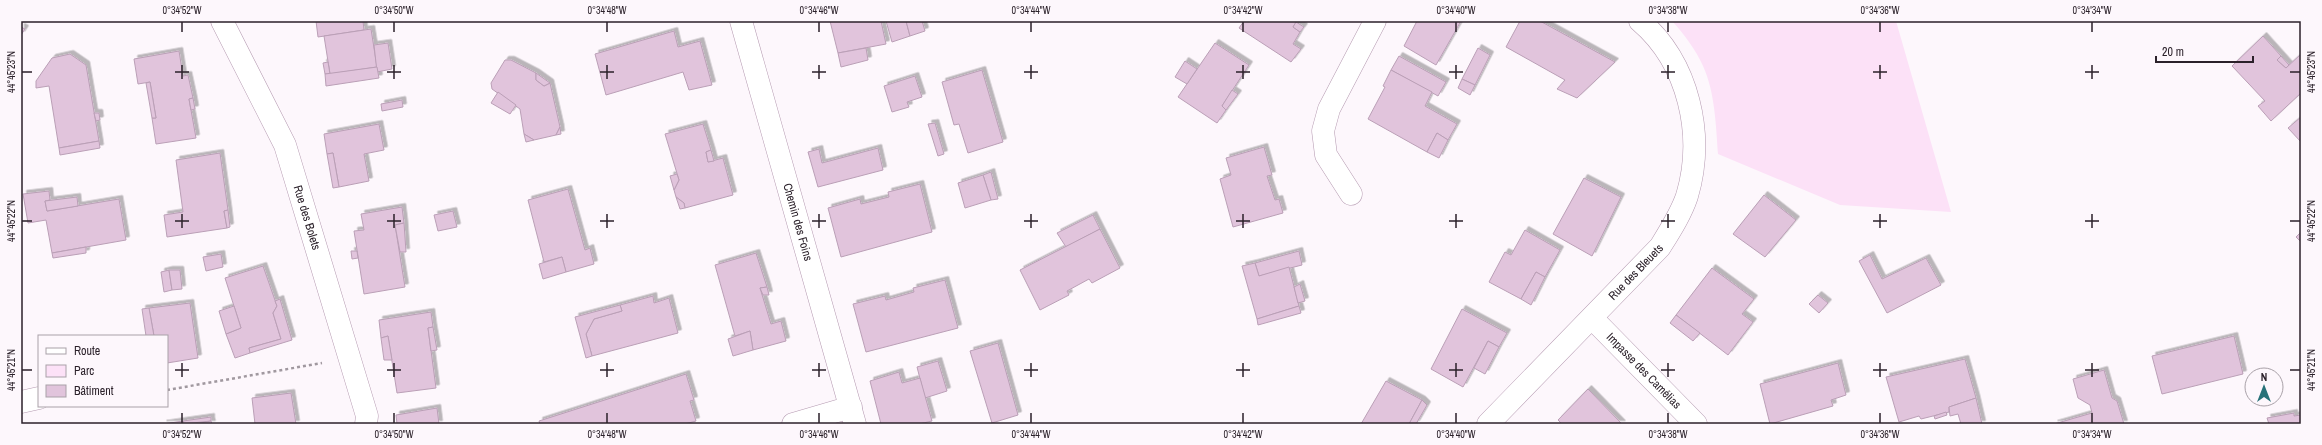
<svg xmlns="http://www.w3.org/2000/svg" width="2322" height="445" font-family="'Archivo Narrow',sans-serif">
	<defs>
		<filter id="shadow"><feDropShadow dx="3.5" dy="-3.5" stdDeviation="0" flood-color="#0004"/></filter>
	</defs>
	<rect width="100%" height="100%" fill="#fdf7fc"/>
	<path fill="#fce1f7" d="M1672,21H1896L1951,212L1840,205L1718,154C1716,126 1715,92 1703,66C1696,50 1684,34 1672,21Z"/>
	<g fill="#e1c4dc" stroke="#ba9fb6" filter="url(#shadow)">
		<path d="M316,21H363L364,30L318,37Z"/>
		<path d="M830,21H881L886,44L838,53Z"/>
		<path d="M886,21H906L910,36L892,42Z"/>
		<path d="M906,21H922L925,31L910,36Z"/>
		<path d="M1244,21H1297L1293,27L1300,32L1293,44L1301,49L1291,62L1239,28Z"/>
		<path d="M1417,21H1461L1436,65L1404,46Z"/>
		<path d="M1520,21H1540L1615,62L1577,98L1557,89L1565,80L1506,47Z"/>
		<path d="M1296,22L1304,27L1300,32L1293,27Z"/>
		<path d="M21,27L25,29L21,35Z"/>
		<path d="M371,29L377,67L330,74L324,36Z"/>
		<path d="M674,31L678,47L700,41L712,85L689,90L683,72L606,95L595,54Z"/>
		<path d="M2263,36L2281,56L2277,60L2286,68L2301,54V93L2271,121L2258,106L2265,101L2232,66Z"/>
		<path d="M388,43L392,69L377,72L374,45Z"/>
		<path d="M1215,43L1249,65L1222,106L1226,110L1217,123L1178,97Z"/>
		<path d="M866,48L868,60L841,67L838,53Z"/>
		<path d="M1478,48L1490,55L1475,85L1462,79Z"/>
		<path d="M179,51L183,76L188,75L193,98L189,99L196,138L156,144L152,118H156L150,82L138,84L134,59Z"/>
		<path d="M70,54L86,65L99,141L59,148L49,86L36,88V81L52,58Z"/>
		<path d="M1399,56L1446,82L1438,96L1391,70Z"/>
		<path d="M2281,56L2289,65L2286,68L2277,60Z"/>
		<path d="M505,60H511L536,73V80L544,86L550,83L560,127L556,135L534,140L524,134L520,109L492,89L491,83Z"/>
		<path d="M1185,61L1197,69L1187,84L1175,77Z"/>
		<path d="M328,62L330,74H325L323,63Z"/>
		<path d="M377,67L379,78L326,86L325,74Z"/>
		<path d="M982,70L1003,142L968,153L959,124L954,125L942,82Z"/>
		<path d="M1391,70L1432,92L1425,106L1457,124L1448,140L1437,133L1427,152L1368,119L1385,87L1383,86Z"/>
		<path d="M536,73L550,83L544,86L536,80Z"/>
		<path d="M915,76L922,97L907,102L909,107L892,112L884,86Z"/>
		<path d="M1462,79L1475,85L1470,95L1458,88Z"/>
		<path d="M150,82L156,118H152L146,83Z"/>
		<path d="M1232,90L1238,94L1226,110L1222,106Z"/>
		<path d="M498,92L516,105L510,114L491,103Z"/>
		<path d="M193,98L195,109L191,110L189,99Z"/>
		<path d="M402,100L403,107L382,111L381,104Z"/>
		<path d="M94,113H99L100,120L96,121Z"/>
		<path d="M2301,117V142L2288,128Z"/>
		<path d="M935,123L944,154L938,156L928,124Z"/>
		<path d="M379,124L384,150L364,154L369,181L339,187L333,153L327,154L324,134Z"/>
		<path d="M703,124L711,150L706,152L708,162L723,158L733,195L685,208L684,203L676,197L674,190L679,180L665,134Z"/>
		<path d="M560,127L561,134L556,135Z"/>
		<path d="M1437,133L1448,140L1439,158L1427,152Z"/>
		<path d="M524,134L534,140L526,142Z"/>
		<path d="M99,141L100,148L60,155L59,148Z"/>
		<path d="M1264,147L1272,175L1267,176L1275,200L1279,199L1283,213L1233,227L1220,179L1231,175L1226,158Z"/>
		<path d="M878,148L883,170L818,187L808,152L819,149L822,163Z"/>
		<path d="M711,150L714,161L708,162L706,152Z"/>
		<path d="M220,153L228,210L224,211L227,228L167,237L164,215L183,212L176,160Z"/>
		<path d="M333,153L339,187L333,188L327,154Z"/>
		<path d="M991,172L998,199L991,200L983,175Z"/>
		<path d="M677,174L679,180L674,190L670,176Z"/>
		<path d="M983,175L991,200L965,208L958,183Z"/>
		<path d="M1584,178L1621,197L1592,256L1553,234Z"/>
		<path d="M920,184L932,232L841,257L828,208L860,199L861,204L889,197L888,192Z"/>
		<path d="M568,189L585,250L590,248L594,264L566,272L562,257L544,262L528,200Z"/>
		<path d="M49,191L50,200L45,201L47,211L119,199L126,240L52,253L46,220L28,223L23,194Z"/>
		<path d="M1764,195L1796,220L1765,257L1733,234Z"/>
		<path d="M77,197L78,206L47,211L45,201Z"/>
		<path d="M676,197L684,203L685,208L680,209Z"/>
		<path d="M402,207L404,223L395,225L405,287L364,294L354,231L364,230L361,214Z"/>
		<path d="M228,210L230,227L227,228L224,211Z"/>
		<path d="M453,211L457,227L438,231L434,215Z"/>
		<path d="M1093,215L1100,229L1066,247L1057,233Z"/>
		<path d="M404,223L406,252H400L395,225Z"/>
		<path d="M1100,229L1120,268L1092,283L1089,279L1067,291L1069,295L1040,310L1020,270Z"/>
		<path d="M1525,230L1560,250L1545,277L1536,272L1521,299L1489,282L1505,252L1511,255Z"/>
		<path d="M2301,232V242L2296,237Z"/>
		<path d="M86,247V253L53,258L52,253Z"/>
		<path d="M351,251H357L358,258L352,259Z"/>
		<path d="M1299,251L1302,265L1259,276L1255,263Z"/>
		<path d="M756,253L767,287L760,288L771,324L781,321L786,341L753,350L750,331L735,336L715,265Z"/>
		<path d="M221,254L223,267L206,271L203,257Z"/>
		<path d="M1870,255L1882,279L1926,258L1941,285L1887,313L1859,261Z"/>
		<path d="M562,257L566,272L543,279L539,264Z"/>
		<path d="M1255,263L1259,276L1289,267L1299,306L1257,319L1242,266Z"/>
		<path d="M263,266L277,306L273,313L281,339L249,348L250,353L235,358L226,334L241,328L225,278Z"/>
		<path d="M1712,268L1754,299L1742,314L1753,322L1728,355L1676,315Z"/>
		<path d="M169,270L172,290L164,292L161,272Z"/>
		<path d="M169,270H180L182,289L172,290Z"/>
		<path d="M1536,272L1545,277L1531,305L1521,299Z"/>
		<path d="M945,280L958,328L866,352L853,304L885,296L886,300L914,292L913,288Z"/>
		<path d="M1300,284L1305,301L1298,303L1294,287Z"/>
		<path d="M767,287L769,295H763L760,288Z"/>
		<path d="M1818,295L1828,303L1819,313L1809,304Z"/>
		<path d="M653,296L654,303L669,298L678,333L592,356L586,334L594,319L622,311L620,305Z"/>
		<path d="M280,299L292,340L250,353L249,348L281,339L273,313L277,306L275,301Z"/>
		<path d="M190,303L198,358L167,363V336H154L149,308Z"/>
		<path d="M620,305L622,311L594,319L586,334L592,356L586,358L575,317Z"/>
		<path d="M234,306L241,328L226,334L219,311Z"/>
		<path d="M1299,306L1301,313L1258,325L1257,319Z"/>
		<path d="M149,308L154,336H146L142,309Z"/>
		<path d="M1462,309L1507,333L1499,347L1488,341L1463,387L1431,369Z"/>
		<path d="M431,312L433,327L428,328L436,388L397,393L388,336L381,338L379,320Z"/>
		<path d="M1676,315L1700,333L1693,341L1670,323Z"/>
		<path d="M433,327L437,350L431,351L428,328Z"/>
		<path d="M750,331L753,350L733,356L728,339Z"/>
		<path d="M388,336L392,360H384L381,338Z"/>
		<path d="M2234,336L2243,374L2162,394L2152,356Z"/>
		<path d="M1488,341L1499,347L1485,374L1474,368Z"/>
		<path d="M998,343L1018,415L992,423L970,351Z"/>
		<path d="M1965,359L1976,398L1949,407V412L1921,419L1919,416L1899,422L1886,377Z"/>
		<path d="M938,361L947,391L925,398L917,367Z"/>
		<path d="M1838,363L1846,395L1831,400L1833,406L1770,424L1760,384Z"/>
		<path d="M2104,370L2112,398L2117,401L2124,424H2054L2092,413L2090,405L2078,398L2073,379Z"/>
		<path d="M899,372L902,383L920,378L932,421L919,424H881L870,381Z"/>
		<path d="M686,374L694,400L690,401L696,421L685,424H540L539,421Z"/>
		<path d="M1386,381L1422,400L1409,424H1361Z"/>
		<path d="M1588,389L1622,424H1562L1558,420Z"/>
		<path d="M291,393L296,424H255L252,398Z"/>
		<path d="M1976,398L1982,424H1961L1958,414L1950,416L1949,407Z"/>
		<path d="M1422,400L1427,405L1416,424H1409Z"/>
		<path d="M437,408L439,424H397L396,415Z"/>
		<path d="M1946,412L1947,415L1935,419L1934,416Z"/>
		<path d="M2294,413V416L2301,415V424H2269L2267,418Z"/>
		<path d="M211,417V421L183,424V421Z"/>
		<path d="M183,421V424H163Z"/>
		<path d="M211,421L212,424H195Z"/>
	</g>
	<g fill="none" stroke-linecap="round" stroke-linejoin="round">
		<defs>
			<g id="minor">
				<path id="s1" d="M222,21L285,145L367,416L366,424"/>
				<path id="s2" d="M741,21L855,424"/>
				<path d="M1351,194L1326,155L1323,131L1329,109L1375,21"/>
				<path id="s3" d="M1592,318L1696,424"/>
				<path d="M21,402L39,398"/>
				<path d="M793,424L851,407"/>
				<path id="s4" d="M1488,424L1660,247C1670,231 1681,214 1687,196C1705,135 1689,63 1640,21"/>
			</g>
		</defs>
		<use href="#minor" stroke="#b59ab1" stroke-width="23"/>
		<path stroke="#a0989f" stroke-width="2.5" stroke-dasharray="3 3" stroke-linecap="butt" d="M167,390L322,363"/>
		<use href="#minor" stroke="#fff" stroke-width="22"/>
	</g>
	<path fill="none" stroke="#2b212a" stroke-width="1.5" d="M182,22V32M394,22V32M607,22V32M819,22V32M1031,22V32M1243,22V32M1456,22V32M1668,22V32M1880,22V32M2092,22V32M182,65V79M394,65V79M607,65V79M819,65V79M1031,65V79M1243,65V79M1456,65V79M1668,65V79M1880,65V79M2092,65V79M22,72H32M175,72H189M387,72H401M600,72H614M812,72H826M1024,72H1038M1236,72H1250M1449,72H1463M1661,72H1675M1873,72H1887M2085,72H2099M2290,72H2300M182,214V228M394,214V228M607,214V228M819,214V228M1031,214V228M1243,214V228M1456,214V228M1668,214V228M1880,214V228M2092,214V228M22,221H32M175,221H189M387,221H401M600,221H614M812,221H826M1024,221H1038M1236,221H1250M1449,221H1463M1661,221H1675M1873,221H1887M2085,221H2099M2290,221H2300M182,363V377M394,363V377M607,363V377M819,363V377M1031,363V377M1243,363V377M1456,363V377M1668,363V377M1880,363V377M2092,363V377M22,370H32M175,370H189M387,370H401M600,370H614M812,370H826M1024,370H1038M1236,370H1250M1449,370H1463M1661,370H1675M1873,370H1887M2085,370H2099M2290,370H2300M182,413V423M394,413V423M607,413V423M819,413V423M1031,413V423M1243,413V423M1456,413V423M1668,413V423M1880,413V423M2092,413V423"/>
	<g text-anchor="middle" stroke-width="3" stroke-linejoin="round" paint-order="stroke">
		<g font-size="12" fill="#2b212a" stroke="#fdf7fc">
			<text dy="4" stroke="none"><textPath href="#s1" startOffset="215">Rue des Bolets</textPath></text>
			<text dy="4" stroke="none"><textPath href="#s2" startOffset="209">Chemin des Foins</textPath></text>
			<text dy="4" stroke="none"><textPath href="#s4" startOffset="212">Rue des Bleuets</textPath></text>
			<text dy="4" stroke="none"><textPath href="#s3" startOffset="74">Impasse des Camélias</textPath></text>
		</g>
	</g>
	<rect width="2322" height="445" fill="none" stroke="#fdf7fc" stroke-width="44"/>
	<rect x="38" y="335" width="130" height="72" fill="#fdf7fc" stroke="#a9a1a8"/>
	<rect x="46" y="348" width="20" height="6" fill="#ffffff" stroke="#a9a1a8"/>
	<text x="74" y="355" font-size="12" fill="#2b212a">Route</text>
	<rect x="46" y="365" width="20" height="12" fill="#fce1f7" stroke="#a9a1a8"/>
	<text x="74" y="375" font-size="12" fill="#2b212a">Parc</text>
	<rect x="46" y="385" width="20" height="12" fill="#e1c4dc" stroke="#a9a1a8"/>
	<text x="74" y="395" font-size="12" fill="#2b212a">Bâtiment</text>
	<g transform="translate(2264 387)"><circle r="19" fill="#fdf7fc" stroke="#a9a1a8"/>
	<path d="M0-3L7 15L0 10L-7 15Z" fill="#287279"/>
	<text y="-6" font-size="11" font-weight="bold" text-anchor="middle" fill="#2b212a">N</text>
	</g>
	<path d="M2156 56v6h97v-6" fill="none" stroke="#2b212a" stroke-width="2"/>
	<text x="2162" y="56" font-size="12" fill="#2b212a" stroke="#fdf7fc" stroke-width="3" paint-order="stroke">20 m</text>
	<rect x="22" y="22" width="2278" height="401" fill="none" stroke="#2b212a" stroke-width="1.5"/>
	<g font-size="10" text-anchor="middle" fill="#2b212a">
		<text x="182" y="14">0°34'52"W</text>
		<text x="394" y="14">0°34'50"W</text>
		<text x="607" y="14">0°34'48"W</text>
		<text x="819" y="14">0°34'46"W</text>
		<text x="1031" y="14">0°34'44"W</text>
		<text x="1243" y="14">0°34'42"W</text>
		<text x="1456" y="14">0°34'40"W</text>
		<text x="1668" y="14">0°34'38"W</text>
		<text x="1880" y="14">0°34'36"W</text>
		<text x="2092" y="14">0°34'34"W</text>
		<text transform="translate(11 72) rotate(-90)" y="4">44°45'23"N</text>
		<text transform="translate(2311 72) rotate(-90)" y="4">44°45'23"N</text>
		<text transform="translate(11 221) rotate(-90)" y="4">44°45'22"N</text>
		<text transform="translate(2311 221) rotate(-90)" y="4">44°45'22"N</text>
		<text transform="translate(11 370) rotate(-90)" y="4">44°45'21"N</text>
		<text transform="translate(2311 370) rotate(-90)" y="4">44°45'21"N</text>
		<text x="182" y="438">0°34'52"W</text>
		<text x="394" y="438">0°34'50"W</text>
		<text x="607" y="438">0°34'48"W</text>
		<text x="819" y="438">0°34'46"W</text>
		<text x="1031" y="438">0°34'44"W</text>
		<text x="1243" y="438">0°34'42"W</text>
		<text x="1456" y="438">0°34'40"W</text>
		<text x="1668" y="438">0°34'38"W</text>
		<text x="1880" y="438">0°34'36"W</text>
		<text x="2092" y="438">0°34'34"W</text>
	</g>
</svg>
